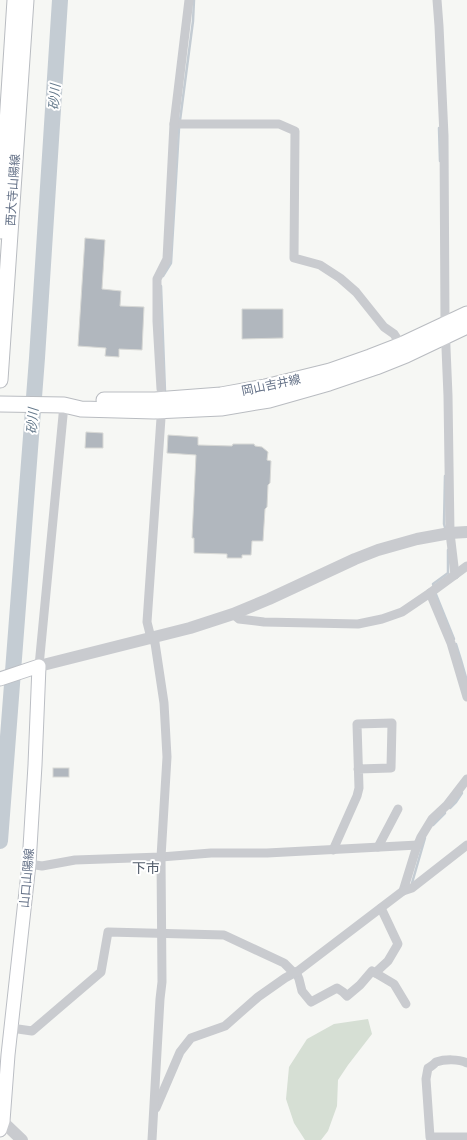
<svg xmlns="http://www.w3.org/2000/svg" width="467" height="1140" font-family="'Roboto Condensed','Noto Sans JP',sans-serif">
	<rect width="100%" height="100%" fill="#f6f7f4"/>
	<path fill="#d6dfd4" d="M368,1019L372,1034L348,1065L338,1080L337,1106L328,1131L321,1140H305L294,1123L286,1099L289,1067L307,1039L334,1024Z"/>
	<g fill="none" stroke-linecap="round" stroke-linejoin="round">
		<g stroke="#c4ccd3" stroke-width="2.5">
			<path d="M439,128L440,161"/>
			<path d="M163,276L171,263L179,128L193,21L194,0"/>
			<path d="M161,286L165,392"/>
			<path d="M445,476L444,524L446,531"/>
			<path d="M434,587L433,584L448,573V550"/>
			<path d="M435,592L454,639"/>
			<path d="M456,644L461,660L467,681"/>
			<path d="M450,808L456,802L462,793"/>
			<path d="M433,825L445,813"/>
			<path d="M412,883L425,838"/>
		</g>
		<path stroke="#c4ccd3" stroke-width="16" d="M0,841L37,358L60,0"/>
	</g>
	<g fill="#b1b7be" stroke="#d8d9d6">
		<path d="M85,238L105,240L102,289L121,291L120,306L144,307L142,350L119,349V357L105,356L106,348L78,346Z"/>
		<path d="M242,309H283V338L242,339Z"/>
		<path d="M86,432L103,433V448H85Z"/>
		<path d="M168,435L198,437V445L232,446L233,444H254L255,446L262,447L268,452L267,460L271,461L270,483L268,485L267,507L265,509L263,541H252L251,555H242V558H227V554L194,553V538H192L196,455L167,453Z"/>
		<rect x="53" y="768" width="16" height="9"/>
	</g>
	<g fill="none" stroke-linecap="round" stroke-linejoin="round">
		<defs>
			<path id="secondary" d="M0,679L39,666L35,765L29,864L8,1055L3,1121L0,1130"/>
			<g id="primary">
				<path d="M0,231L15,0"/>
				<path d="M0,380L26,0"/>
				<path d="M104,400H155L221,395L265,387L330,371L370,357L401,345L467,314"/>
				<path d="M0,404L64,405L81,409L154,411L221,408L269,400L329,383L376,367L406,355L467,326"/>
			</g>
		</defs>
		<use href="#secondary" stroke="#bbbec4" stroke-width="15"/>
		<use href="#primary" stroke="#b9bcc1" stroke-width="17"/>
		<g stroke="#c9cbcf" stroke-width="9">
			<path d="M437,0L439,26L444,136L445,324L448,396L450,533L455,575"/>
			<path d="M174,124H279L295,131L294,258L320,265L340,278L356,292L384,327L394,334L401,345"/>
			<path d="M161,389L157,321V279L167,259L174,124L189,0"/>
			<path d="M430,593L451,643L467,697"/>
			<path d="M233,614L239,619L264,622L358,624L382,619L402,612L430,593L467,566"/>
			<path d="M39,666L64,405"/>
			<path d="M378,847L398,809"/>
			<path d="M333,850L357,796L359,788L357,724L392,723L391,768L358,769"/>
			<path d="M29,864L42,866L75,860L161,857L211,853H267L418,845"/>
			<path d="M403,891L416,849L421,837L432,819L447,805L467,779"/>
			<path d="M296,972L299,979L302,991L311,1002L337,988L343,992L347,996L360,985L372,971L394,984L406,1004"/>
			<path d="M375,973L388,961L398,944L381,908"/>
			<path d="M11,1028L32,1031L101,972L108,932L224,935L284,963L294,973"/>
			<path d="M467,1063C459,1059 445,1059 436,1062C434,1064 431,1067 428,1068L426,1079L430,1137H467"/>
			<path d="M156,1108L180,1052L191,1038L225,1026L258,997L285,978L298,971L403,891L412,888L467,845"/>
			<path d="M152,1140L160,999L162,982L161,857L167,757L164,703L155,643L151,638L147,622L161,418"/>
		</g>
		<g stroke="#c9cbcf" stroke-width="12">
			<path d="M39,666L190,628L233,614L269,599L355,559L378,550L417,539L450,533L467,532"/>
			<path d="M0,1119L22,1140"/>
		</g>
		<use href="#secondary" stroke="#fff" stroke-width="13"/>
		<use href="#primary" stroke="#fff" stroke-width="15"/>
	</g>
	<g text-anchor="middle" stroke-width="4" stroke-linejoin="round" paint-order="stroke">
		<g font-size="12" fill="#647187" stroke="#fff">
			<text transform="translate(13 190) rotate(-86)" y="4">西大寺山陽線</text>
			<text transform="translate(271 385) rotate(-12)" y="4">岡山吉井線</text>
			<text transform="translate(27 878) rotate(-85)" y="4">山口山陽線</text>
		</g>
		<g font-size="13" font-style="italic" fill="#64798b" stroke="#fff">
			<text transform="translate(54 97) rotate(-86)" y="5">砂川</text>
			<text transform="translate(32 421) rotate(-86)" y="5">砂川</text>
		</g>
		<g font-size="14" fill="#525c6b" stroke="#fff">
			<text x="146" y="873">下市</text>
		</g>
	</g>
</svg>
